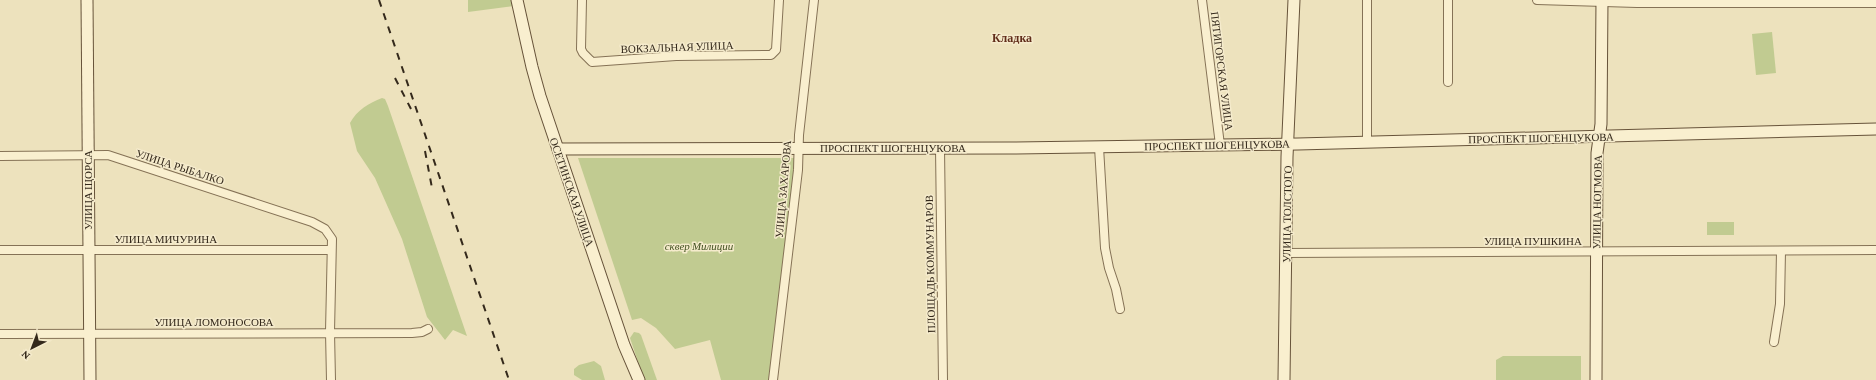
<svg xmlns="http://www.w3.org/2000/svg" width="1876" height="380" font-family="'Crimson Pro',serif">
	<rect width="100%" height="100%" fill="#ede2bd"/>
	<g fill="#c1cb91">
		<path d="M468,0H513L514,6L468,12Z"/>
		<path d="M1772,32L1776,73L1756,75L1752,34Z"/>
		<path d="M382,98L385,99L388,106L467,336L453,330L445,340L427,317L402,239L375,178L357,151L350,123C357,110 369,103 382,98Z"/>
		<path d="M578,158H796L770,380H721L710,340L675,349L656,328L641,318L632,320Z"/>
		<rect x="1707" y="222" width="27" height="13"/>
		<path d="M634,332L639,333L641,335L657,380H644L630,338Z"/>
		<path d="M1503,356H1581V380H1496V360Z"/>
		<path d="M594,361L601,366L605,380H582L574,375V369L579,365Z"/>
	</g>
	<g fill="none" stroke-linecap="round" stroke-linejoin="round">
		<defs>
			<g id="street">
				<path d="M582,0L581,49L583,53L592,62L676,56L771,55L776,50L779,0"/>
				<path d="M1202,0L1220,145"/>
				<path d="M1448,0V82"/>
				<path d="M1537,0L1637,3H1876"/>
				<path d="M1367,142V0"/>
				<path d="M1099,147L1105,248L1109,268L1116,289L1120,309"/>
				<path d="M940,148L943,380"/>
				<path d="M0,156L108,155L312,222L325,229L332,239L330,332L331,380"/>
				<path d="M0,250H331"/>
				<path d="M1286,253L1876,250"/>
				<path d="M0,334L412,333L422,332L428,329"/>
				<path d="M1774,342L1780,304L1781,251"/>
				<path d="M773,380L798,170L799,135L814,0"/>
			</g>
			<g id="secondary">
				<path d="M87,0L90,380"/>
				<path d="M517,0L532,67L540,96L624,345L639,380"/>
				<path d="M558,149L1010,148L1298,144L1876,129"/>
				<path d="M1284,380L1287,157L1294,0"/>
				<path d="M1596,380L1597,153L1601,124L1602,0"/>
			</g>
		</defs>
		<use href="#street" stroke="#857256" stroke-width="10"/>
		<use href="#secondary" stroke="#67533a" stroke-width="13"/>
		<use href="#street" stroke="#f9efcf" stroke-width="8"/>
		<use href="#secondary" stroke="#f9efcf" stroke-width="11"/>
		<g stroke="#34291b" stroke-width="2" stroke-dasharray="7 7" stroke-linecap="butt">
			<path d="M379,0L509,380"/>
			<path d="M395,78L411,109"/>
			<path d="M425,151L432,188"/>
		</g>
	</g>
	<g text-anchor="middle" stroke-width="3" stroke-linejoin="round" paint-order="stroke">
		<g font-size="11" fill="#34291b" stroke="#f5ebcc">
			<text transform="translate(677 47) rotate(-2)" y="4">ВОКЗАЛЬНАЯ УЛИЦА</text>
			<text transform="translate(1222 71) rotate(83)" y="4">ПЯТИГОРСКАЯ УЛИЦА</text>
			<text transform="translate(1541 138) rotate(-1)" y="4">ПРОСПЕКТ ШОГЕНЦУКОВА</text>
			<text transform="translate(1217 145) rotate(-1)" y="4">ПРОСПЕКТ ШОГЕНЦУКОВА</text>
			<text x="893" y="152">ПРОСПЕКТ ШОГЕНЦУКОВА</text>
			<text transform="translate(180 167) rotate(18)" y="4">УЛИЦА РЫБАЛКО</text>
			<text transform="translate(783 189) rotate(-85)" y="4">УЛИЦА ЗАХАРОВА</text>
			<text transform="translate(88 190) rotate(-90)" y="4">УЛИЦА ЩОРСА</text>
			<text transform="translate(572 192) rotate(71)" y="4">ОСЕТИНСКАЯ УЛИЦА</text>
			<text transform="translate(1597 202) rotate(-89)" y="4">УЛИЦА НОГМОВА</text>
			<text transform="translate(1287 214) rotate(-89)" y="4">УЛИЦА ТОЛСТОГО</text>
			<text x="166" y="243">УЛИЦА МИЧУРИНА</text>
			<text x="1533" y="245">УЛИЦА ПУШКИНА</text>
			<text transform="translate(930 264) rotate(-91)" y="4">ПЛОЩАДЬ КОММУНАРОВ</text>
			<text x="214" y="326">УЛИЦА ЛОМОНОСОВА</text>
		</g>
		<g font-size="11" font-style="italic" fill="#425121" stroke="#f5ebcc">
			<text x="699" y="250">сквер Милиции</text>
		</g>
		<g font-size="12" font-weight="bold" fill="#612d1a" stroke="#f5ebcc">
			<text x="1012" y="42">Кладка</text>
		</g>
	</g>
	<g transform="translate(32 348) rotate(222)" stroke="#f5ebcc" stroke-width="3" paint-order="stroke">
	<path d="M0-3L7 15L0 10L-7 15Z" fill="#34291b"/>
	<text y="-6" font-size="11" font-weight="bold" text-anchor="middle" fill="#34291b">N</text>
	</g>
</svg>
